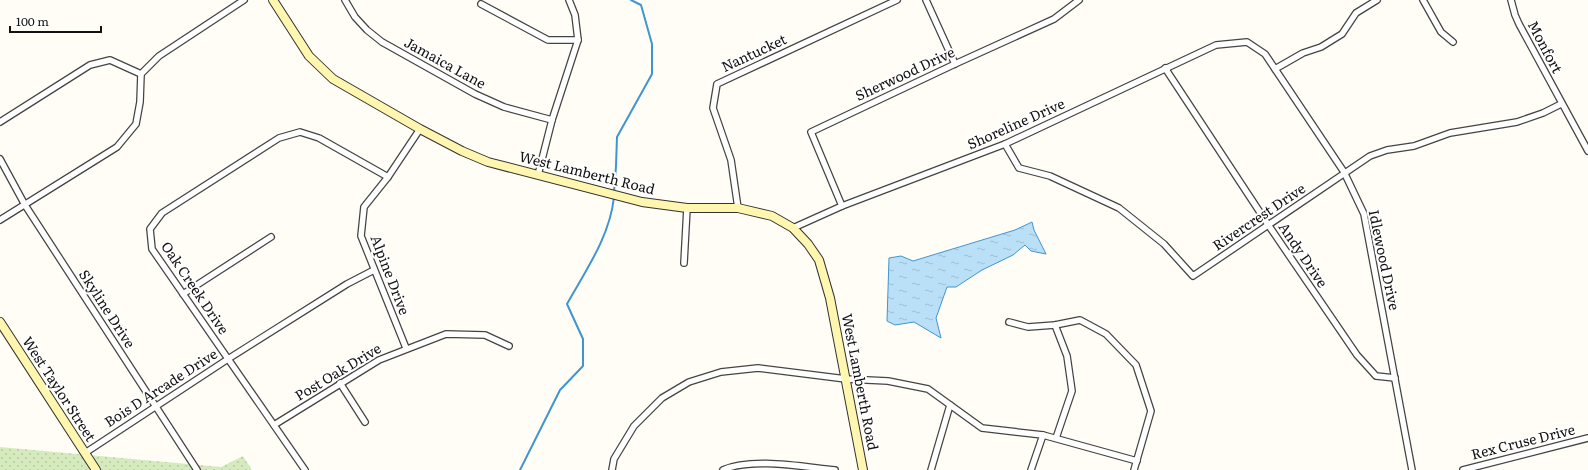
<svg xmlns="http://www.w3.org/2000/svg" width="1588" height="470" font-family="Literata,serif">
	<defs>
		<pattern id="grass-dots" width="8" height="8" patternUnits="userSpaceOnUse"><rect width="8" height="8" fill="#d5ebbd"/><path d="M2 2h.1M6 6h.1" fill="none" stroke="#b6c8a1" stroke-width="1.8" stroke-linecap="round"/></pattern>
		<pattern id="water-ripples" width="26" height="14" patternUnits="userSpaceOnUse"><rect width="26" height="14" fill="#b9e0f7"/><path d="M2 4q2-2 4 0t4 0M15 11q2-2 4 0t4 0" fill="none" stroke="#9ebfd3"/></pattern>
	</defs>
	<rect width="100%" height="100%" fill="#fffdf5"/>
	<path fill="url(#grass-dots)" d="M0,447L221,467L243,456L252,470H0Z"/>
	<path fill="url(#water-ripples)" stroke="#3f96cf" d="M1032,222L1034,230L1046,254L1031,251L1025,245L1013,255L982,270L956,287H947L936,318L941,338L914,322L895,325L887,321L889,258L901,256L913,261L1015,230Z"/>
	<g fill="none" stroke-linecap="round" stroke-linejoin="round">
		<g stroke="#3f96cf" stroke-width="2">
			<path d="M614,192L616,166L617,137L652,74V44L641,5L631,0"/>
			<path d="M520,470L560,390L583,366V339L567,304C586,270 610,236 614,197"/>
		</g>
		<defs>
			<g id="street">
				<path d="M345,0L355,17L367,30L382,42L475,94L504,107L552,120"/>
				<path d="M926,0L955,64"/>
				<path d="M1423,0L1441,32L1453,42"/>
				<path d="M1511,0L1515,15L1519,24L1588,151"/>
				<path d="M481,4L548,40H578"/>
				<path d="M1165,68L1269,226L1357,355L1376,376L1395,378"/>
				<path d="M1275,69L1303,53L1321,47L1342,34L1356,13L1377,0"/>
				<path d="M0,122L90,65L110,60L141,74"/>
				<path d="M1005,144L1019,168L1050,176L1119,208L1164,244L1193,276L1370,156L1387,150L1414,146L1450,133L1517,122L1543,113L1561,104"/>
				<path d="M0,159L25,205L197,470"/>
				<path d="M538,175L552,120L578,40L575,15L569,0"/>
				<path d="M842,206L811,132L955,64L1054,19L1079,0"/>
				<path d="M738,208L731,160L713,108L717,84L897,0"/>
				<path d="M0,220L117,147L136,124L140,102L141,74L159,56L244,0"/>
				<path d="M793,228L842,206L1005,144L1216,45L1247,42L1265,54L1344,172L1364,214L1412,470"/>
				<path d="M684,263L687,208"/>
				<path d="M183,294L271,237"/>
				<path d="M1009,322L1028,327L1055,325L1080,320L1106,334L1136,365L1151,411L1134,470"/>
				<path d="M1055,325L1067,356L1072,391L1056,438"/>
				<path d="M406,348L361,236L364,207L388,177L420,129"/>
				<path d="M340,383L365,422"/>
				<path d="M274,425L379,360L446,334L485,335L509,346"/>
				<path d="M85,453L228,359L347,284L374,270"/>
				<path d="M305,470L152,249L150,229L162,213L279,138L300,132L319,138L388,177"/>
				<path d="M612,470L614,459L634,426L662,398L689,382L721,372L758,368L846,379L888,381L928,389L982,428L1043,435L1137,461"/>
				<path d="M723,470C751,457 804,467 835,470"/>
				<path d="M931,470L950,405"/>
				<path d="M1031,470L1043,435"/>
				<path d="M1463,470L1588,438"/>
			</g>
			<g id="secondary">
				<path d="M273,0L309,56L333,79L420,129L462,151L488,162L642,202L687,208H738L772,216L793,228L808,244L819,260L830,298L863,470"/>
				<path d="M0,322L96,470"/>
			</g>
		</defs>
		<use href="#street" stroke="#444" stroke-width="8"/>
		<use href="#secondary" stroke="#333" stroke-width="10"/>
		<use href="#street" stroke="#fff" stroke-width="5.5"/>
		<use href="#secondary" stroke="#fff6b0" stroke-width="8"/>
	</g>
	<g text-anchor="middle" stroke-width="4" stroke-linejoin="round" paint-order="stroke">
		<g font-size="14" fill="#111" stroke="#fff">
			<text transform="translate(1545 47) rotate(62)" y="5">Monfort</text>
			<text transform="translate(754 53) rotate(-25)" y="5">Nantucket</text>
			<text transform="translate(445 63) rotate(29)" y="5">Jamaica Lane</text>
			<text transform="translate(905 74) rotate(-25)" y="5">Sherwood Drive</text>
			<text transform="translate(1016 124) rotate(-24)" y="5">Shoreline Drive</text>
			<text transform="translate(587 173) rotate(14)" y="5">West Lamberth Road</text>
			<text transform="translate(1259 217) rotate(-34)" y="5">Rivercrest Drive</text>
			<text transform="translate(1303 255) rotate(56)" y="5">Andy Drive</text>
			<text transform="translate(1384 260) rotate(78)" y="5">Idlewood Drive</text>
			<text transform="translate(390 275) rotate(69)" y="5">Alpine Drive</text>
			<text transform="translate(195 288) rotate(56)" y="5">Oak Creek Drive</text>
			<text transform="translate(107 309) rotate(57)" y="5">Skyline Drive</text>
			<text transform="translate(338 372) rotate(-31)" y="5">Post Oak Drive</text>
			<text transform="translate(860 382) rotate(79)" y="5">West Lamberth Road</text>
			<text transform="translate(161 388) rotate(-33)" y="5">Bois D Arcade Drive</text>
			<text transform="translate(59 389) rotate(57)" y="5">West Taylor Street</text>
			<text transform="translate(1523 442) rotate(-14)" y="5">Rex Cruse Drive</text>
		</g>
	</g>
	<path d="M10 26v6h91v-6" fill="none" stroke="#111111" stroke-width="2"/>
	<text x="16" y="26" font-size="12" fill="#111111" stroke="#ffffff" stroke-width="3" paint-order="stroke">100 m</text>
</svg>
